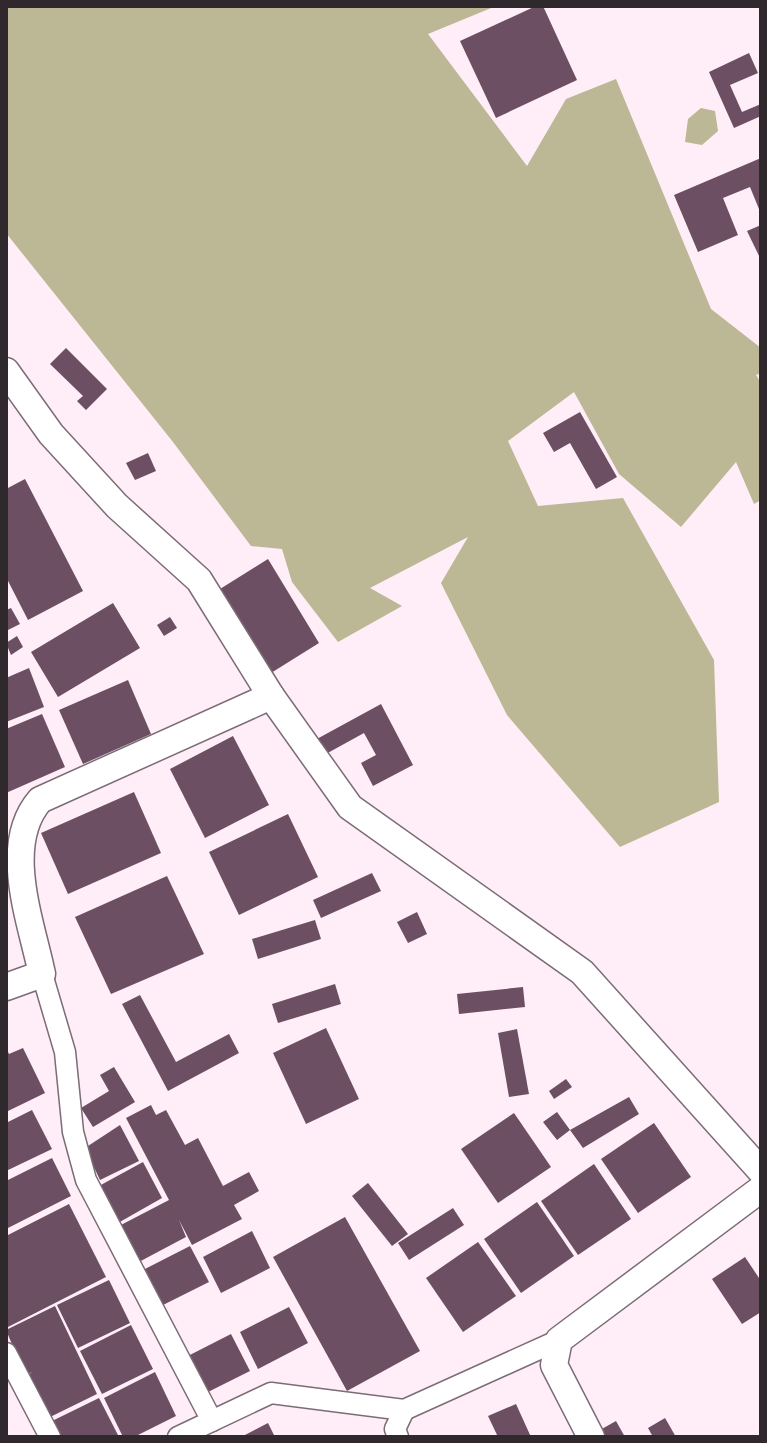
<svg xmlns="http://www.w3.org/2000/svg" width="767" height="1443" font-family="'Titillium Web',sans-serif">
	<rect width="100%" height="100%" fill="#ffedf8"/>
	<g fill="#bcb794">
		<path d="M6,6H496L428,34L527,166L566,99L616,79L711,309L761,348V373L756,375L761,383V500L754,504L736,462L681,527L619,474L574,392L508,441L538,506L623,498L714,660L719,802L620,847L507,715L441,583L468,537L370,588L402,606L338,642L292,582L282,549L251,546L173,442L6,233Z"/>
		<path d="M701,108L715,111L718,131L702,145L685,142L688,119Z"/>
	</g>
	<g fill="#6c4f62">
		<path d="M536,6H543L577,80L496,118L460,41Z"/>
		<path d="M749,53L758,73L730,85L742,112L761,104V116L734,128L709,72Z"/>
		<path d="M761,158V214L750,187L723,198L738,235L698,252L674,195Z"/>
		<path d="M761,225V260L747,231Z"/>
		<path d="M66,348L107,389L86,410L77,401L83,396L50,364Z"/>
		<path d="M580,412L617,477L596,489L570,443L554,452L543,433Z"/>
		<path d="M148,453L156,471L135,480L126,463Z"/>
		<path d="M25,479L83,591L28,620L6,577V489Z"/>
		<path d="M268,559L319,643L271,673L220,589Z"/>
		<path d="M113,603L140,648L58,697L31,652Z"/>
		<path d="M11,608L20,624L6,631V610Z"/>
		<path d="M170,617L177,628L164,636L157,625Z"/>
		<path d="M17,636L23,647L11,655L6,643Z"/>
		<path d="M29,668L44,707L6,722V678Z"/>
		<path d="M128,680L151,734L83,764L59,710Z"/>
		<path d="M381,704L413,765L373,786L361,763L376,755L364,733L324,755L315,740Z"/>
		<path d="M42,714L65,767L6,793V729Z"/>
		<path d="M233,736L269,805L205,838L170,769Z"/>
		<path d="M134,792L161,853L68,894L41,833Z"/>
		<path d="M288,814L318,877L239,915L209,852Z"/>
		<path d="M372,873L381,891L321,918L313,900Z"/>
		<path d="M167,876L204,954L111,994L75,917Z"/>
		<path d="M417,912L427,934L408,943L397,922Z"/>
		<path d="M315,920L321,939L258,959L252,939Z"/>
		<path d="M335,984L341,1004L278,1023L272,1004Z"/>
		<path d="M523,987L525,1007L459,1014L457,994Z"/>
		<path d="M140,995L176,1062L229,1034L239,1053L168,1091L122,1004Z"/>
		<path d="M326,1028L359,1099L306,1124L273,1053Z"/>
		<path d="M517,1029L529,1094L509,1097L498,1033Z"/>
		<path d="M6,1048L9,1054L23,1048L45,1093L6,1112Z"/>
		<path d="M114,1067L135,1102L93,1127L81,1108L109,1091L100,1075Z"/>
		<path d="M566,1079L572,1087L554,1099L549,1091Z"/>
		<path d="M629,1097L639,1114L583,1148L570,1130L557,1140L543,1122L557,1112L570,1130Z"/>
		<path d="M151,1105L156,1115L166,1110L185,1145L198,1138L223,1186L249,1172L259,1191L234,1205L242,1219L192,1245L179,1220L186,1237L137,1263L119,1226L169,1200L126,1118Z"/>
		<path d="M32,1110L52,1149L6,1171V1123Z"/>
		<path d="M514,1113L551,1167L498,1203L461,1149Z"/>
		<path d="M654,1123L691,1177L638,1213L601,1159Z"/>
		<path d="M120,1125L139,1161L100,1180L85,1148Z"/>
		<path d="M52,1158L71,1196L6,1229V1181Z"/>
		<path d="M143,1162L162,1198L118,1223L99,1186Z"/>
		<path d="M594,1164L631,1219L578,1255L541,1201Z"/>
		<path d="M368,1183L408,1234L392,1246L352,1196Z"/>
		<path d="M537,1202L574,1256L521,1293L484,1239Z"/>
		<path d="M69,1204L106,1277L6,1328V1236Z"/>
		<path d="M453,1208L464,1225L409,1260L398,1243Z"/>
		<path d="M345,1217L420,1351L347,1391L273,1257Z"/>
		<path d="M252,1231L270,1268L221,1293L203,1257Z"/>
		<path d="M478,1242L516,1296L463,1332L426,1278Z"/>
		<path d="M190,1246L209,1282L159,1307L141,1271Z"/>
		<path d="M745,1257L761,1281V1312L742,1324L712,1279Z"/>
		<path d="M109,1280L130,1323L78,1348L57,1305Z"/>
		<path d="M55,1306L97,1394L46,1419L25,1376L33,1372L25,1375L6,1330Z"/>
		<path d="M289,1307L308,1343L258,1369L240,1332Z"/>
		<path d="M131,1325L153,1369L102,1394L80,1351Z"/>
		<path d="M231,1334L250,1371L200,1396L182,1359Z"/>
		<path d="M155,1372L176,1416L134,1437H123L104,1398Z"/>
		<path d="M99,1398L119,1437H55L48,1423Z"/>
		<path d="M516,1404L531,1437H498L488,1416Z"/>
		<path d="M665,1418L676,1437H653L648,1428Z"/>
		<path d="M616,1421L625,1437H604L600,1430Z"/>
		<path d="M268,1423L275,1437H241Z"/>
	</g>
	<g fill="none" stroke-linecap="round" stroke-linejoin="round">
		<defs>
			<g id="minor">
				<path d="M42,974L65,1052L73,1132L86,1180L212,1421"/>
				<path d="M6,1353L50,1437"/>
				<path d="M178,1437L271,1393L404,1410L559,1340"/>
				<path d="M398,1437L395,1429L404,1410"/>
			</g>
			<g id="tertiary">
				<path d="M6,371L51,434L117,506L199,580L271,696L350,807L582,972L761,1171"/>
				<path d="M6,987L42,974C31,921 1,845 40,800L271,696"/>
				<path d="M591,1437L554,1365L559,1340L761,1189"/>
			</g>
		</defs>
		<use href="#minor" stroke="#7b6c76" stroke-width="23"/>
		<use href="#tertiary" stroke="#7b6c76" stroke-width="29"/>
		<use href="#minor" stroke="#fff" stroke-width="20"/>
		<use href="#tertiary" stroke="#fff" stroke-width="26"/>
	</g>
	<rect width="767" height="1443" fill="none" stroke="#2f282c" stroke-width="16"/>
</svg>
